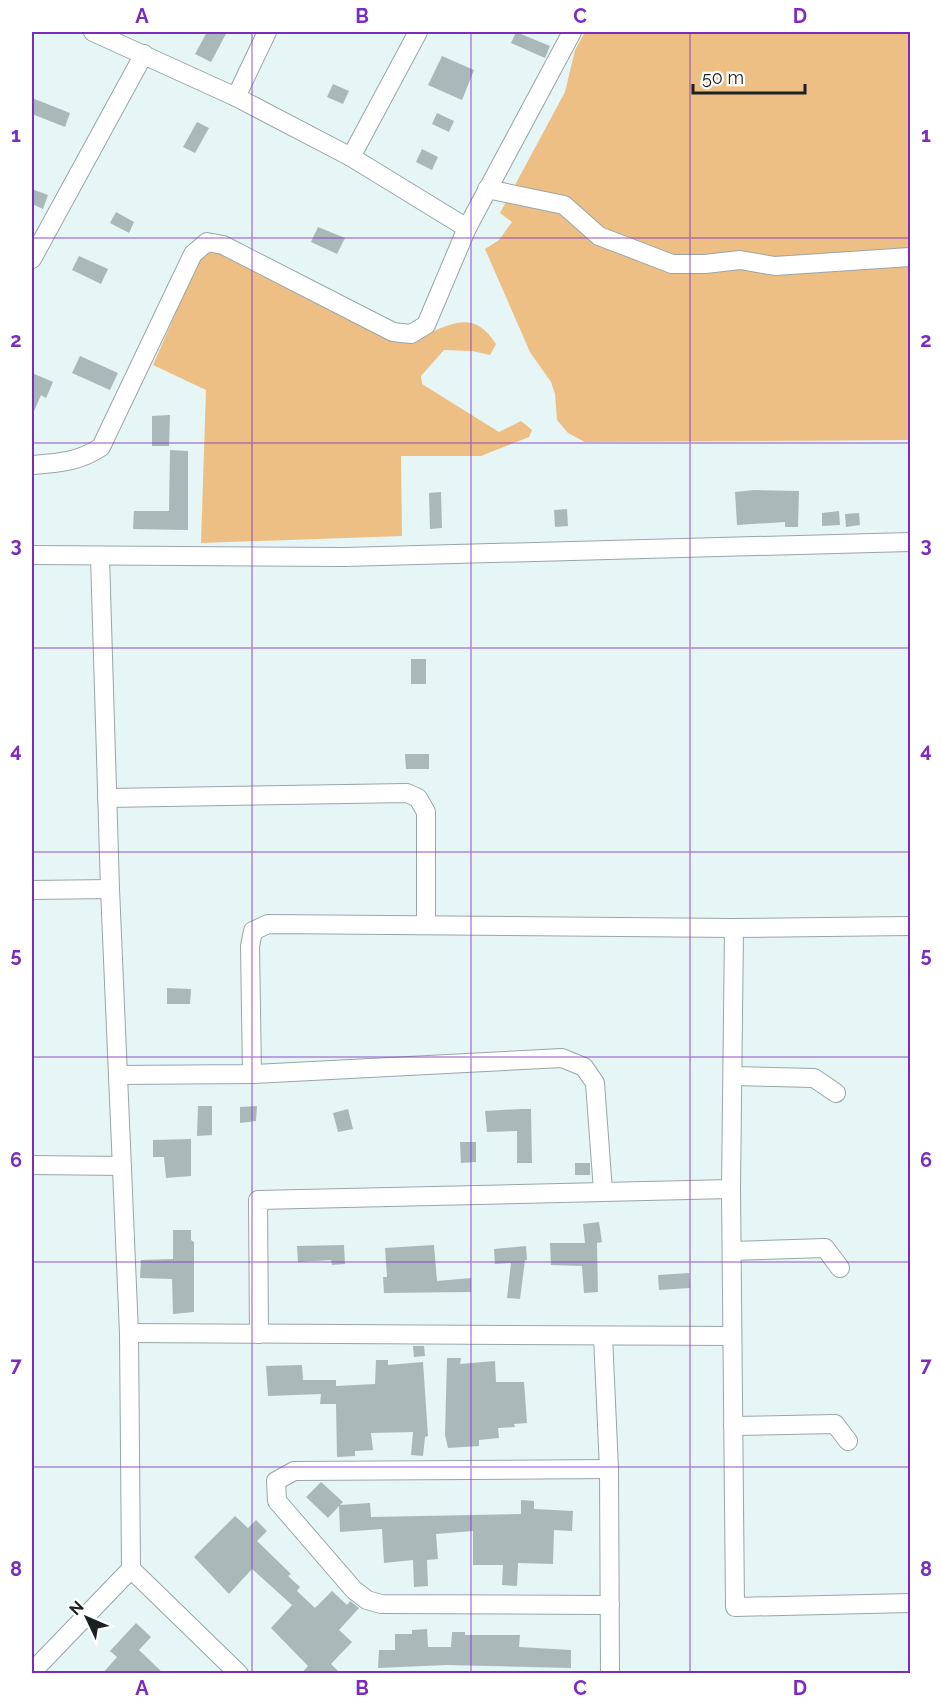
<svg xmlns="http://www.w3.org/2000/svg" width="942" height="1705" font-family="Raleway,sans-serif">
	<rect width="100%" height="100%" fill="#e6f5f6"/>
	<g fill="#eebf84">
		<path d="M585,32H910V440L585,442L568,433L557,420L555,394L551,382L530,352L485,249L499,240L512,222L500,213L565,92L575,50Z"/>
		<path d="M223,250L412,340C444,329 471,304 496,344L490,355L472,351L444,350L421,376L422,384L499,432L521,421L532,430L529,437L481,456H401L402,536L201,543L206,390L153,365L197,264L208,253Z"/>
	</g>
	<g fill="#abb8b9">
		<path d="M207,32H227L211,62L195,54Z"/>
		<path d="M516,32L550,46L545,58L511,43Z"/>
		<path d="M442,56L474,70L462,100L428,85Z"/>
		<path d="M333,84L349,91L343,104L327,97Z"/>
		<path d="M32,98L70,113L65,127L32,114Z"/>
		<path d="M437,113L454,121L449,132L432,124Z"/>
		<path d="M197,122L209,128L195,153L183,147Z"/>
		<path d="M422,149L438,157L432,170L416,162Z"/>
		<path d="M32,189L48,195L43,209L32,204Z"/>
		<path d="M116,212L134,222L129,233L110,223Z"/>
		<path d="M318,227L345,238L337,254L311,242Z"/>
		<path d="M79,256L108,269L101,284L72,270Z"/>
		<path d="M80,356L118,373L110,390L72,373Z"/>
		<path d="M32,373L53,382L46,398L41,395L32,416Z"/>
		<path d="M170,415L169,446H152V416Z"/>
		<path d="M170,450L188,451V530L133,529L134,511H169Z"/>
		<path d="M754,490L799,491L798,527H785V522L737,525L735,492Z"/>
		<path d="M441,492L442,528L430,529L429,493Z"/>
		<path d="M567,509L568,526L555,527L554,510Z"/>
		<path d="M839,511L840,525L822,526V513Z"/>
		<path d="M859,513L860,525L846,527L845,514Z"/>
		<rect x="411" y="659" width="15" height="25"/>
		<path d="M405,754H429V769H406Z"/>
		<path d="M167,988L191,989L190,1004H167Z"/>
		<path d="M198,1106H212V1135L197,1136Z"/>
		<path d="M257,1106L256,1121L240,1123V1107Z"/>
		<path d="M348,1109L353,1129L338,1132L333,1113Z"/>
		<path d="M521,1109H531L532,1163H517V1131L487,1132L485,1111Z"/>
		<path d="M191,1139V1176L166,1178L164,1157H153V1140Z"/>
		<path d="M460,1142H476V1162L461,1163Z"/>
		<rect x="575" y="1163" width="15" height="12"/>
		<path d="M599,1222L602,1242L597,1243L598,1292L584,1293L582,1266L551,1265L550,1243H585L583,1224Z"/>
		<path d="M173,1230H191V1240L194,1242V1312L173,1314L172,1279L140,1278L141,1260L173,1259Z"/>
		<path d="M344,1245L345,1264L332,1265L331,1260L298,1262L297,1246Z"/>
		<path d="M434,1245L437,1281L471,1278V1292L384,1293L383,1277H387L385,1248Z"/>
		<path d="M526,1246L527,1260H525L520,1299L507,1298L511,1263L495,1264L494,1249Z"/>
		<path d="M689,1273L690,1288L659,1290L658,1275Z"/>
		<path d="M413,1346H424L425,1356L414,1357Z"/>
		<path d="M447,1358H461L460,1364L495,1361L496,1382H524L527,1423L514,1424L515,1427L498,1428L499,1438L479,1440V1446L448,1448L445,1435Z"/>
		<path d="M376,1360H388V1365L423,1362L428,1436L425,1437L423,1456L411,1455L413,1432L371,1433L373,1450L355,1451V1456L337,1457L336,1404H320L321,1394L268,1396L266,1366L302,1365L303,1380H336V1386L375,1384Z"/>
		<path d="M321,1482L343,1502L340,1505L370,1503L371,1517L521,1514V1500L534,1501V1509L573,1511L572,1531L554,1530L553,1564L518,1563L517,1586L502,1585L503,1565H473V1531L436,1534L438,1559L427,1560L428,1586L414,1587L413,1560L384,1563L382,1529L340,1532L339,1506L328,1518L306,1497Z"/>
		<path d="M235,1516L248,1528L256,1520L267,1531L257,1541L291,1574L288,1576L300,1587L297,1591L315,1608L332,1591L347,1605L350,1601L359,1608L339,1630L352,1642L331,1664L341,1674H301L308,1666L271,1628L292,1605L252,1569L229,1594L194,1557Z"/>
		<path d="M136,1623L151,1637L139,1650L164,1674H102L117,1657L110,1651Z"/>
		<path d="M427,1629L428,1647H451L452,1632H465V1635H520L519,1647L571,1650V1668L447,1665L378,1668L379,1650H395V1634H412V1630Z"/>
	</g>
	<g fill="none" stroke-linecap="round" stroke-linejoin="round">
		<defs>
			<g id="minor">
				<path d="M93,32L236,97L351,157L467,228"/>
				<path d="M236,97L267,32"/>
				<path d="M351,157L418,32"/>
				<path d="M487,189L564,205L599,236L672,264H705L740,260L775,266L910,257"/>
				<path d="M32,259L144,54"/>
				<path d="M32,465C57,463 79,462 101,447L193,254L207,242L223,245L393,332L411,334L426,325L467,228L572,32"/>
				<path d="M32,555L344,557L910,542"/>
				<path d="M107,798L407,793L418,798L426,812V923"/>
				<path d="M32,890L110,889"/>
				<path d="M734,928L731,1189L735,1607L910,1603"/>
				<path d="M252,1074L250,946L253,931L268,924L734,928L910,926"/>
				<path d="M118,1075L252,1074L562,1058L584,1067L595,1083L603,1191"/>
				<path d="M734,1076L814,1078L836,1093"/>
				<path d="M32,1165L122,1166"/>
				<path d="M732,1251L825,1248L840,1268"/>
				<path d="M129,1333L732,1336"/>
				<path d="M259,1334L258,1200L731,1189"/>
				<path d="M603,1336L609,1469L610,1674"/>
				<path d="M733,1426L835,1424L848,1441"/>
				<path d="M609,1469L294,1471L276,1481L277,1501L354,1590L367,1600L381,1604L610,1605"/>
				<path d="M131,1569L239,1674"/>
				<path d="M32,1672L131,1569L129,1333L110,889L100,557"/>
			</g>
		</defs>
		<use href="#minor" stroke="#98a6a7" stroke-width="20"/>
		<use href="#minor" stroke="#fff" stroke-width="18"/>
	</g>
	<path fill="none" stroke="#7b2cbf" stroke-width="1.5" stroke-opacity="0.55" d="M252,32V1674M471,32V1674M690,32V1674M32,238H910M32,443H910M32,648H910M32,852H910M32,1057H910M32,1262H910M32,1467H910"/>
	<rect width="942" height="1705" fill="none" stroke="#ffffff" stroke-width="66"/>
	<g transform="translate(87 1618) rotate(314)" stroke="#ffffff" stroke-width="4.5" paint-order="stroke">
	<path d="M0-4.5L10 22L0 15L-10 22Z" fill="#1b2021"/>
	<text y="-9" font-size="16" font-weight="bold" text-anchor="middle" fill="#1b2021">N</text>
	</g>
	<path d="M693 84v9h112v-9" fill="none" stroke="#1b2021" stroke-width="3"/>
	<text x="702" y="84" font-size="18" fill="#1b2021" stroke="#ffffff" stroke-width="4.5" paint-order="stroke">50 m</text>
	<rect x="33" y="33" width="876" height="1639" fill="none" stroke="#7b2cbf" stroke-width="2"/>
	<g font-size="20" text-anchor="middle" font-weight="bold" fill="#7b2cbf">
		<text x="142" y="23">A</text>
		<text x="362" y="23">B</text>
		<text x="580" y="23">C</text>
		<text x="800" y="23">D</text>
		<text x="16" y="142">1</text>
		<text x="926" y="142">1</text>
		<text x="16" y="347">2</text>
		<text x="926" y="347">2</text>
		<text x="16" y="552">3</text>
		<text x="926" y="552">3</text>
		<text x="16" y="757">4</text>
		<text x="926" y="757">4</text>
		<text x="16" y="962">5</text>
		<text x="926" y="962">5</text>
		<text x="16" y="1167">6</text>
		<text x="926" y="1167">6</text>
		<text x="16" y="1372">7</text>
		<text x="926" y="1372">7</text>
		<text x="16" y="1576">8</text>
		<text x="926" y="1576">8</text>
		<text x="142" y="1695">A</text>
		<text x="362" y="1695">B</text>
		<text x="580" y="1695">C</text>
		<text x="800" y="1695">D</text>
	</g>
</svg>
